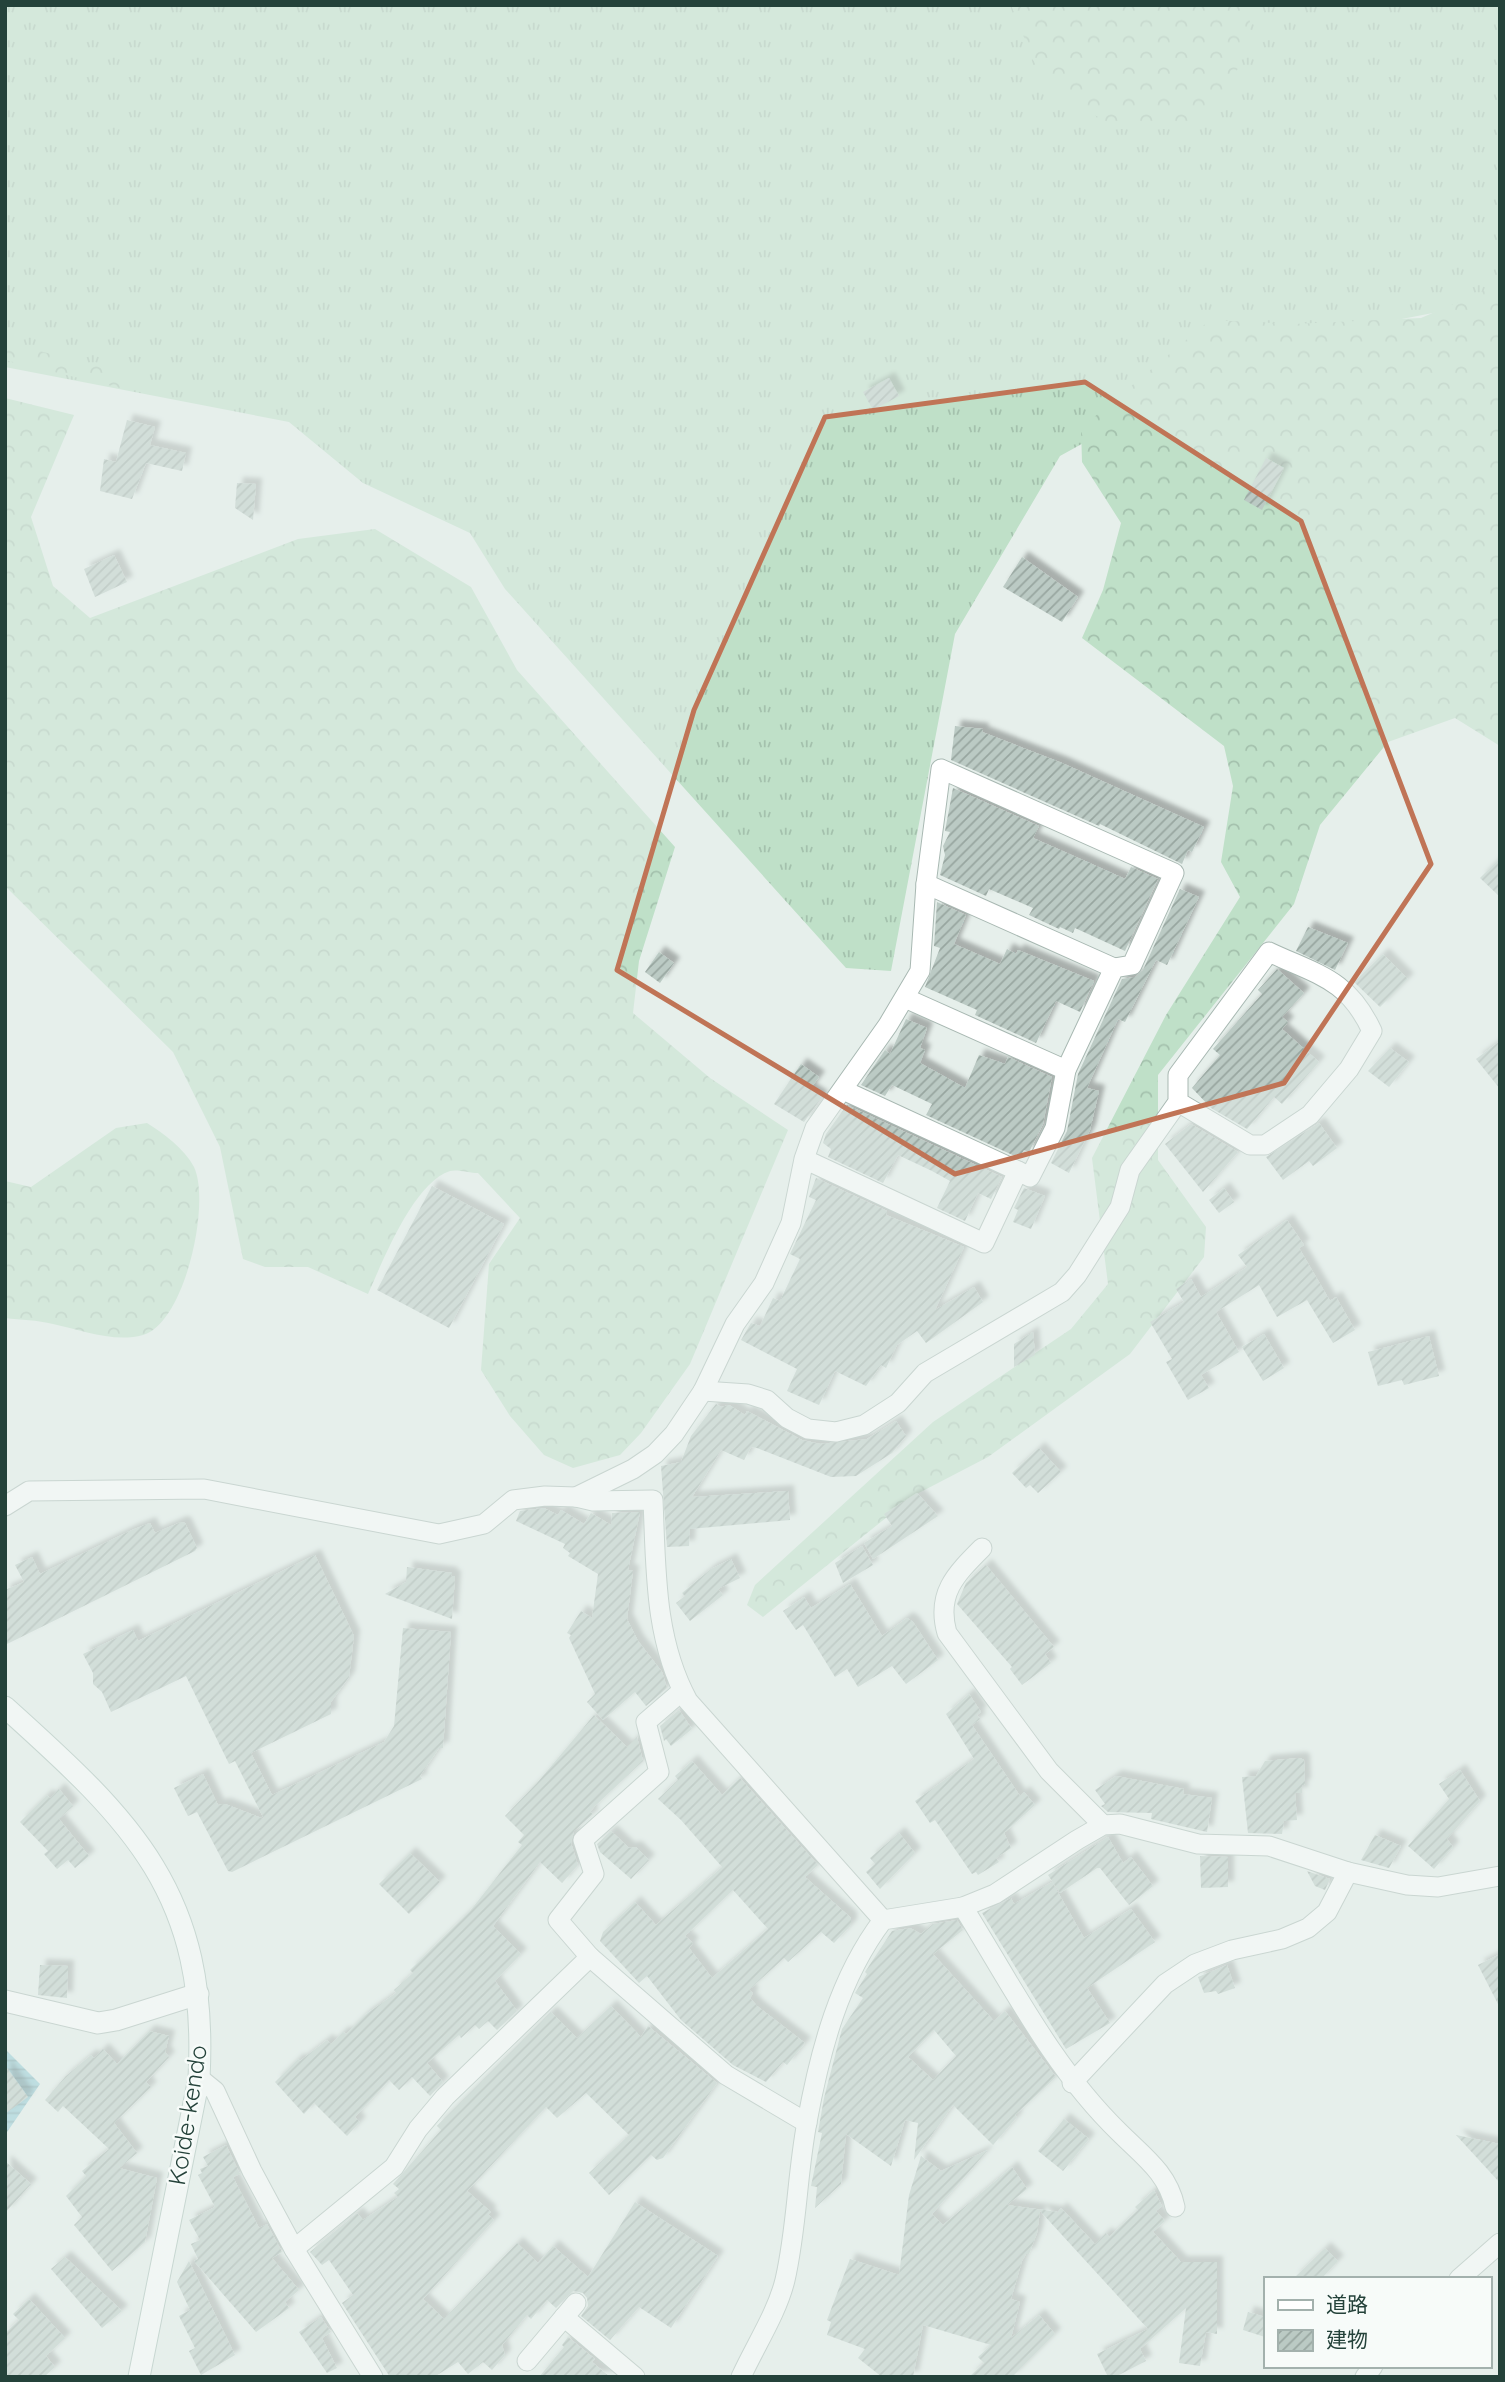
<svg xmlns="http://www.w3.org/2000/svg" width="1505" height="2382" font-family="Quicksand,'Noto Sans JP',sans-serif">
	<defs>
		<pattern id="grass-tufts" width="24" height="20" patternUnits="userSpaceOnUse" patternTransform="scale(1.75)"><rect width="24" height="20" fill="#bfe0c8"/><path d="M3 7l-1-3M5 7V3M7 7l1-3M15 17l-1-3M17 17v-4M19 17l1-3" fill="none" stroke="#a4c1ad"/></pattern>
		<pattern id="forest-crowns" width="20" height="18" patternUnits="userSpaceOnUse" patternTransform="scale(1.75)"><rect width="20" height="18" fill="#bfe0c8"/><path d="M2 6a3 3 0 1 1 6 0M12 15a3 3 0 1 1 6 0" fill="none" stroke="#a4c1ad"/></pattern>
		<pattern id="water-rules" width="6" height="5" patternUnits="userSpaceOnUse" patternTransform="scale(1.75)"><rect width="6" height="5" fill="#8ec9d4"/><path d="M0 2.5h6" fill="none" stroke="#74a5ad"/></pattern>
		<pattern id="building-hatch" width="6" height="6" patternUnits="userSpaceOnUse" patternTransform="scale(1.75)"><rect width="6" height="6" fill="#bbcac4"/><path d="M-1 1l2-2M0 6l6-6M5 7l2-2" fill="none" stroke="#98a6a0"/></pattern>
		<filter id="shadow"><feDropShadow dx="6" dy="-6" stdDeviation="2" flood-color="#0004"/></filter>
	</defs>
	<rect width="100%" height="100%" fill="#e6efeb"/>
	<path fill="url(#grass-tufts)" d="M5,5H1500V300L1257,347L1060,456L955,634L891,971L846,968L505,589L470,533L363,483L289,422L5,367Z"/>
	<g fill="url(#forest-crowns)">
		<path d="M1011,5H1251L1249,36L1233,82L1206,112L1174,129H1117L1052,88L1033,60Z"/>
		<path d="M1500,284V746L1455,718L1388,742L1320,825L1294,904L1158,1075V1160L1206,1227L1204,1257L1130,1354L988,1457L913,1496L763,1617L747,1605L755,1585L933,1422L1071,1329L1108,1284L1092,1158L1166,1015L1240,897L1221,862L1233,786L1224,746L1082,638L1103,590L1121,523L1082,462L1081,428L1210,320L1294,324L1421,318Z"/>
		<path d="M5,341L9,343L147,379L124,389L5,360Z"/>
		<path d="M5,398L74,415L31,517L53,586L90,618L298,539L375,529L471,587L517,670L675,847L639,961L633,1013L710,1078L788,1130L690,1364L641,1433L620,1455L573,1468L544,1455L510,1416L481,1370L489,1264L520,1218L478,1173C470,1173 457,1169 450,1171C413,1183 383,1261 368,1294L308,1267H265L243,1259L220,1147L173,1052L5,886Z"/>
		<path d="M147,1123C164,1134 184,1148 194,1167C211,1203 185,1323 143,1335C114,1343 81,1330 53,1324C37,1320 21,1320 5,1318V1181L31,1187L116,1128Z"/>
	</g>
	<path fill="url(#water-rules)" d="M5,2049L40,2084L5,2135Z"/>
	<g fill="url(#building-hatch)" fill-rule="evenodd" filter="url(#shadow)">
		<path d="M889,378L899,396L873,410L863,392Z"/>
		<path d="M127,420L155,427L150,445L186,453L182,471L146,463L132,499L100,491L104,459L116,462Z"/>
		<path d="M1266,458L1284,468L1262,510L1244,500Z"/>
		<path d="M237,483L256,484L253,520L235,508Z"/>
		<path d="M114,555L127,582L95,597L84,569Z"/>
		<path d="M1022,557L1078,597L1062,622L1003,587Z"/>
		<path d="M955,726L983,729L982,732L1062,763L1204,827L1192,852L1188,850L1182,864L1100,824L1099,826L951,760Z"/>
		<path d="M953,788L1039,826L1033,838L1085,861L1125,879L1131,867L1158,879L1125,951L1075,928L1073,933L1060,927L1059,929L1029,915L1033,908L989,889L986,896L940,875L945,855L943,846L950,832L945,831Z"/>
		<path d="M1500,858V897L1480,878Z"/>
		<path d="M1180,889L1199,897L1167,965L1156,960L1125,1022L1118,1019L1087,1088L1099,1091L1090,1130L1069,1173L1051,1163L1067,1131L1078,1074L1122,979L1135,977L1143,970Z"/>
		<path d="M937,902L966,915L954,944L1000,964L1007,949L1016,954L1018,950L1094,981L1080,1012L1056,1001L1036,1043L975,1015L977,1010L925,987L940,948L934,946Z"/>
		<path d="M1308,927L1348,943L1335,970L1296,951Z"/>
		<path d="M659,952L674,963L660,983L645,972Z"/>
		<path d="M1383,954L1408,979L1380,1007L1354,982Z"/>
		<path d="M1277,969L1304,993L1282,1017L1288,1022L1282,1029L1319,1062L1282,1104L1274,1097L1247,1129L1211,1108L1192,1088L1220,1055L1213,1049L1262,994L1258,990Z"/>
		<path d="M906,1019L927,1028L920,1048L925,1050L920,1063L965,1088L979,1055L1005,1064L1008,1057L1052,1077L1043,1124L1029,1152L1024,1150L1019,1158L926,1115L932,1104L892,1085L885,1096L861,1085L885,1050L890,1054Z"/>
		<path d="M1500,1041V1089L1476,1059Z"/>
		<path d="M1390,1048L1409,1062L1389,1087L1368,1071Z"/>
		<path d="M801,1064L819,1077L810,1089L822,1097L804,1122L774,1104Z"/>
		<path d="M847,1105L1002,1177L991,1199L978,1193L965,1221L937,1208L950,1181L932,1171L898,1155L883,1183L828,1157L831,1149L823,1143L826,1134Z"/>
		<path d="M1319,1123L1337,1148L1313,1166L1309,1161L1283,1180L1266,1157Z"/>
		<path d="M1191,1124L1238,1152L1203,1192L1165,1144Z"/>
		<path d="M816,1178L887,1211L886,1215L964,1247L935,1310L974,1287L983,1302L926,1343L917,1331L897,1345L886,1368L881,1365L866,1386L835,1371L819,1405L787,1391L797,1369L741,1340L751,1323L760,1326L773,1298L780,1301L800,1259L790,1254L816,1200L809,1197Z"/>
		<path d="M432,1186L504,1224L449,1328L377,1290Z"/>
		<path d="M1024,1188L1045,1196L1031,1229L1013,1222L1018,1210L1014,1208Z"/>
		<path d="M1224,1188L1234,1202L1219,1213L1209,1200Z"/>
		<path d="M1287,1220L1304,1245L1299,1248L1330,1301L1336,1297L1355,1330L1333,1343L1307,1300L1277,1317L1259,1285L1216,1312L1239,1352L1201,1375L1209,1388L1188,1400L1166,1362L1172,1359L1150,1322L1184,1302L1176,1289L1191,1279L1201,1297L1247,1267L1238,1255Z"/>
		<path d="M1033,1332L1035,1355L1014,1367V1344Z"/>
		<path d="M1264,1334L1284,1368L1263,1381L1242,1347Z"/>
		<path d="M1429,1336L1439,1376L1404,1385L1402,1380L1378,1386L1368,1352Z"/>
		<path d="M716,1404L721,1407L729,1405L745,1415L747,1411L802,1440L820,1444L867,1439L896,1421L906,1436L892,1453L856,1476L831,1477L757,1448L751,1447L744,1460L721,1450L692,1497L788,1491L790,1520L690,1529L689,1546L667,1547L661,1466L681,1462L691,1436Z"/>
		<path d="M1039,1448L1061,1472L1038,1493L1030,1485L1026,1488L1012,1473Z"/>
		<path d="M917,1493L938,1516L873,1559L864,1543L892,1526L884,1514Z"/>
		<path d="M544,1508L558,1515L561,1510L584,1524L591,1513L611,1525L612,1513L640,1512L628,1570L633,1571L627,1619L638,1641L662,1672L667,1688L646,1706L635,1692L603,1720L587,1702L595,1694L569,1638L571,1635L567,1633L581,1611L592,1618L598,1574L568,1556L570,1553L563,1548L565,1544L516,1521L520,1511Z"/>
		<path d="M181,1522L185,1523L197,1548L195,1551L5,1645V1590L24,1582L15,1565L32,1557L40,1574L132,1530L150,1523L155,1533Z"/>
		<path d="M862,1546L873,1565L843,1583L835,1563Z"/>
		<path d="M315,1555L354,1636L349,1677L331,1702V1714L251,1753L272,1795L384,1742L394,1726L403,1628L451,1632L443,1748H439L420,1776L422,1779L232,1872L228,1871L197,1812L188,1816L174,1788L203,1774L218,1805L225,1804L264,1819L235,1761L229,1764L186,1676L111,1712L102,1692L93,1684V1673L83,1654L133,1630L138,1641Z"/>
		<path d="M731,1559L740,1578L718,1589L723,1595L690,1621L676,1603L685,1596L682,1593L711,1569Z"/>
		<path d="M986,1565L1054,1647L1045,1654L1051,1663L1022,1685L1010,1669L1012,1667L957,1604L966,1583Z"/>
		<path d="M407,1567L452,1573L451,1576H455L452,1619L385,1594L406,1582Z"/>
		<path d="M850,1584L882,1636L907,1618L913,1622L938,1660L906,1684L892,1666L858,1687L847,1669L835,1677L803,1625L796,1630L783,1611L804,1597L811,1608Z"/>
		<path d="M969,1694L981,1712L977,1715L980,1719L972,1725L1020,1796L1024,1792L1035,1805L1004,1833L1011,1848L996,1858L999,1862L978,1875L976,1872L972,1874L935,1820L930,1823L915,1801L974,1759L946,1714Z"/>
		<path d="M679,1710L692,1729L671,1746L666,1739L664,1741L660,1726Z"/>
		<path d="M594,1715L627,1747L637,1737L643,1761L595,1806L590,1812L593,1814L574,1831L571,1843L578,1865L562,1883L540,1862L493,1926L521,1954L495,1981L517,2011L497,2030L488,2021L479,2029L475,2025L461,2038L459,2035L427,2063L443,2082L430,2096L412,2077L399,2090L389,2080L355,2117L360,2122L347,2136L314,2103L304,2114L275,2082L298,2059L300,2061L327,2040L331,2044L343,2032L346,2034L365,2015L396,1993L394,1990L413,1973L410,1970L470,1911L522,1845L518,1842L524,1835L505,1816L537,1783Z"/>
		<path d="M1300,1758L1304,1760L1305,1785H1302V1793H1295L1297,1820L1284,1821L1282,1834L1248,1833L1242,1777L1256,1776L1265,1761Z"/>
		<path d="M692,1761L722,1795L740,1778L818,1865L805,1877L851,1918V1925L834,1943L821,1932L788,1962L784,1958L749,1990L753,1993L750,1998L757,2006L805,2043L787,2065L783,2062L766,2082L733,2065L681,2020L647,1976L639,1983L600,1941L603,1932L635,1902L656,1925L722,1867L681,1820L658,1799L678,1780L675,1776ZM733,1890L768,1929L712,1978L689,1948L693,1943L685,1936Z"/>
		<path d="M1460,1770L1480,1801L1447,1839L1453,1847L1434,1869L1408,1846L1449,1799L1439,1784Z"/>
		<path d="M1116,1776L1184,1789L1183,1794L1212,1798L1207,1832L1151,1819L1152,1813L1108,1812L1101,1806L1105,1804L1095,1790Z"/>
		<path d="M59,1789L73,1806L59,1819L89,1856L75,1868L68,1860L57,1869L44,1854L48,1851L20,1822L47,1795L50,1798Z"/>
		<path d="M611,1831L629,1848L636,1847L649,1860L631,1879L600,1852L597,1844Z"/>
		<path d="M899,1833L915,1853L880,1889L866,1872L875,1864L870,1858Z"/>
		<path d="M1375,1835L1401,1846L1389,1868L1361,1860Z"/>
		<path d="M1108,1837L1123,1863L1131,1857L1153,1886L1129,1905L1100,1868H1097L1060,1893L1048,1875Z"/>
		<path d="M410,1853L440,1882L409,1914L379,1884Z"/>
		<path d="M1200,1856L1228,1857V1887L1201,1888Z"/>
		<path d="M1307,1871L1330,1879L1325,1890L1315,1886Z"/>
		<path d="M1052,1882L1084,1938L1131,1909L1155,1942L1087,1988L1110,2023L1066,2049L982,1913L1011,1898L1014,1904Z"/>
		<path d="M957,1920L963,1930L933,1954L994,2021L1005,2011L1056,2077L1015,2115L1017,2117L993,2145L953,2105L914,2160L918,2123L905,2120L891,2166L846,2134L841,2184L815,2208L817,2187L811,2186L822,2133L818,2132L824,2098L842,2029L863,1998L855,1993L867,1974L865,1972L892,1931L910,1928L921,1934L933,1924ZM934,2030L956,2056L933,2080L908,2057Z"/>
		<path d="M1500,1954V2008L1478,1965Z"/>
		<path d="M40,1965L68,1966L67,1998L38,1995Z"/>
		<path d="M1227,1965L1235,1988L1218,1994L1216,1991L1204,1993L1198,1977Z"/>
		<path d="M611,2006L641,2037L648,2026L717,2083L663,2158L657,2160L651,2155L609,2195L589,2173L629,2135L586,2093L557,2118L546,2107L467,2191L491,2212L488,2214L494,2220L423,2299L444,2319L517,2243L538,2263L553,2246L588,2277L635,2202L718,2256L671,2328L639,2307L610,2340L581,2316L588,2306L587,2298L583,2293L573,2291L556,2308L547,2300L531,2319L527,2315L502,2345L505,2355L492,2370L483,2362L468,2374L458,2362L434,2377H390L342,2303L353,2295L329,2260L322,2265L310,2252L357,2213L363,2220L398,2197L394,2193L399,2189L393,2184L441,2130L437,2126L551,2012L577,2038Z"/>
		<path d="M149,2031L169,2036L165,2052L169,2057L146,2082L151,2087L114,2123L137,2153L119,2168L157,2178L145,2242L112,2271L74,2225L82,2217L66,2196L86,2176L82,2171L109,2149L63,2106L58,2112L45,2100L66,2076L91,2055L94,2058L103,2049L117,2064Z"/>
		<path d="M5,2065L28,2097L5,2114Z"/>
		<path d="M1064,2119L1089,2139L1063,2171L1038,2151Z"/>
		<path d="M1456,2135L1500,2144V2183Z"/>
		<path d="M226,2145L240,2174L233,2177L259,2228L267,2224L282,2252L272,2258L299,2290L285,2302L289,2308L256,2332L194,2261L198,2259L191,2244L200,2240L189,2220L215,2207L198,2175L202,2173L200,2169L208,2166L203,2157Z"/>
		<path d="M988,2150L932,2214L943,2225L1012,2167L1027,2189L1007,2205L1058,2212L1061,2208L1095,2244L1106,2233L1109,2237L1138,2210L1135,2207L1154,2190L1162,2206L1156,2211L1165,2221L1153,2232L1181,2262H1217V2334L1206,2332L1200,2366L1179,2363L1186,2308L1140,2349L1146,2361L1115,2377H1108L1097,2354L1148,2329L1040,2211L1037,2233L1029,2254H1026L1022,2261L1011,2299L1020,2302L1011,2338L1039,2315L1055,2334L1012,2377H969L984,2363L978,2357L991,2345L923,2325L913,2377H882L858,2358L865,2349L827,2335L831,2322L827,2320L850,2259L899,2275L909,2195L921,2156L941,2171Z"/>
		<path d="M5,2161L31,2184L5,2213Z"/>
		<path d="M1325,2248L1338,2261L1321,2279H1293Z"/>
		<path d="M65,2257L122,2311L102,2328L51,2269Z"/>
		<path d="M189,2261L235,2355L201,2375L189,2351L195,2348L179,2316L190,2310L177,2282Z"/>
		<path d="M29,2299L65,2338L46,2356L55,2367L44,2377H5V2333L19,2320L13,2314Z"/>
		<path d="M1248,2312L1265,2317V2337L1243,2330Z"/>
		<path d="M321,2317L331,2332L322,2338L337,2368L327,2373L299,2332Z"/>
		<path d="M568,2337L595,2359L592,2362L610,2377H539L564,2347L562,2345Z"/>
	</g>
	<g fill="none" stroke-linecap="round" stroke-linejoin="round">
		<defs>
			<g id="minor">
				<path d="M926,884L1114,968"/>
				<path d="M905,998L1066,1070"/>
				<path d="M843,1090L1018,1171"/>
				<path d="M703,1391L748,1394L767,1400L787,1418L808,1429L836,1432L864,1425L898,1403L925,1373L1062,1292L1077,1275L1120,1207L1130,1170L1178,1102L1250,1145H1265L1310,1115L1349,1069L1372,1031C1348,979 1318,975 1269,952L1178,1075V1102"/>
				<path d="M576,1497L633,1469L655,1454L674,1434L703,1391L735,1324L764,1283L791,1223L804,1159L815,1128L888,1025L920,971L926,884L941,769L1174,873L1132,965L1114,968L1066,1070L1055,1128L1030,1177L1018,1171L984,1243L804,1159"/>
				<path d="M5,1506L29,1491L204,1489L439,1534L484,1524L513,1500L545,1496L576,1497L593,1501L653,1500C656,1568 654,1639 688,1701L883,1920"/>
				<path d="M982,1548C955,1575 936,1594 947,1633L1049,1771L1103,1825"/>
				<path d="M963,1907C1011,1984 1053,2068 1119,2132C1143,2156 1168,2173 1175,2207"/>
				<path d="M590,1957L726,2075L807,2123"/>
				<path d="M199,2078L215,2091L252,2171L294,2249L373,2377"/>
				<path d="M1072,2083L1165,1984L1195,1964L1232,1950L1282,1939L1308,1928L1327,1912L1348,1872"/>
				<path d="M294,2249L394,2167L418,2129L445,2097L590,1957L558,1920L594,1874L583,1840L659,1772L646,1722L682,1691"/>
				<path d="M1459,2279L1500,2243"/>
				<path d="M564,2317L635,2377"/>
				<path d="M527,2361L576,2303"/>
				<path d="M741,2377C755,2346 777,2313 785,2280C797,2228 797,2174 807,2122C820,2051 839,1978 883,1920L963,1907L995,1894L1077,1840L1103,1825L1120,1824L1198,1844L1269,1846L1348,1872L1407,1885L1438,1887L1500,1876"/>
				<path d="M1365,2377L1373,2366"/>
			</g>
			<path id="tertiary" d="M5,2001L98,2023L116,2020L198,1994"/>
			<path id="secondary" d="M5,1707C133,1822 209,1894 199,2078L139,2377"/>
		</defs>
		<use href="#minor" stroke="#a8b8b2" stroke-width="21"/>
		<use href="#tertiary" stroke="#a8b8b2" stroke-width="23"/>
		<use href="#secondary" stroke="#a4bbb3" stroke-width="23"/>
		<use href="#minor" stroke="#fff" stroke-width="19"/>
		<use href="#tertiary" stroke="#fff" stroke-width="21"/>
		<use href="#secondary" stroke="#fff" stroke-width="21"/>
	</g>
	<path d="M0 0H1505V2382H0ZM1085,382L1301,521L1431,864L1284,1083L955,1174L617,970L694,710L825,417Z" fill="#e6efeb" fill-opacity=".55" fill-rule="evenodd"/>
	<path fill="none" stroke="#c07456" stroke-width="5" stroke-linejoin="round" d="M1085,382L1301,521L1431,864L1284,1083L955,1174L617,970L694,710L825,417Z"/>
	<g text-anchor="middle" stroke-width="5" stroke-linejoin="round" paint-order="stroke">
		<g font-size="24" fill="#24423a" stroke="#f7fbf9">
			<text transform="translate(188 2115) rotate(-81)" y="8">Koide-kendo</text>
		</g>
	</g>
	<rect width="1505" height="2382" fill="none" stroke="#24423a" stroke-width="14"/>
	<rect x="1264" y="2277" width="228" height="91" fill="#f7fbf9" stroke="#a3b1ad" stroke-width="2"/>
	<rect x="1278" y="2300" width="35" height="10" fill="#ffffff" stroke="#a3b1ad" stroke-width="2"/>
	<text x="1326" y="2312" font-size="21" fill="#24423a">道路</text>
	<rect x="1278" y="2330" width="35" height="21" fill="url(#building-hatch)" stroke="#a3b1ad" stroke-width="2"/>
	<text x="1326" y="2347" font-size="21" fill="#24423a">建物</text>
</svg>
